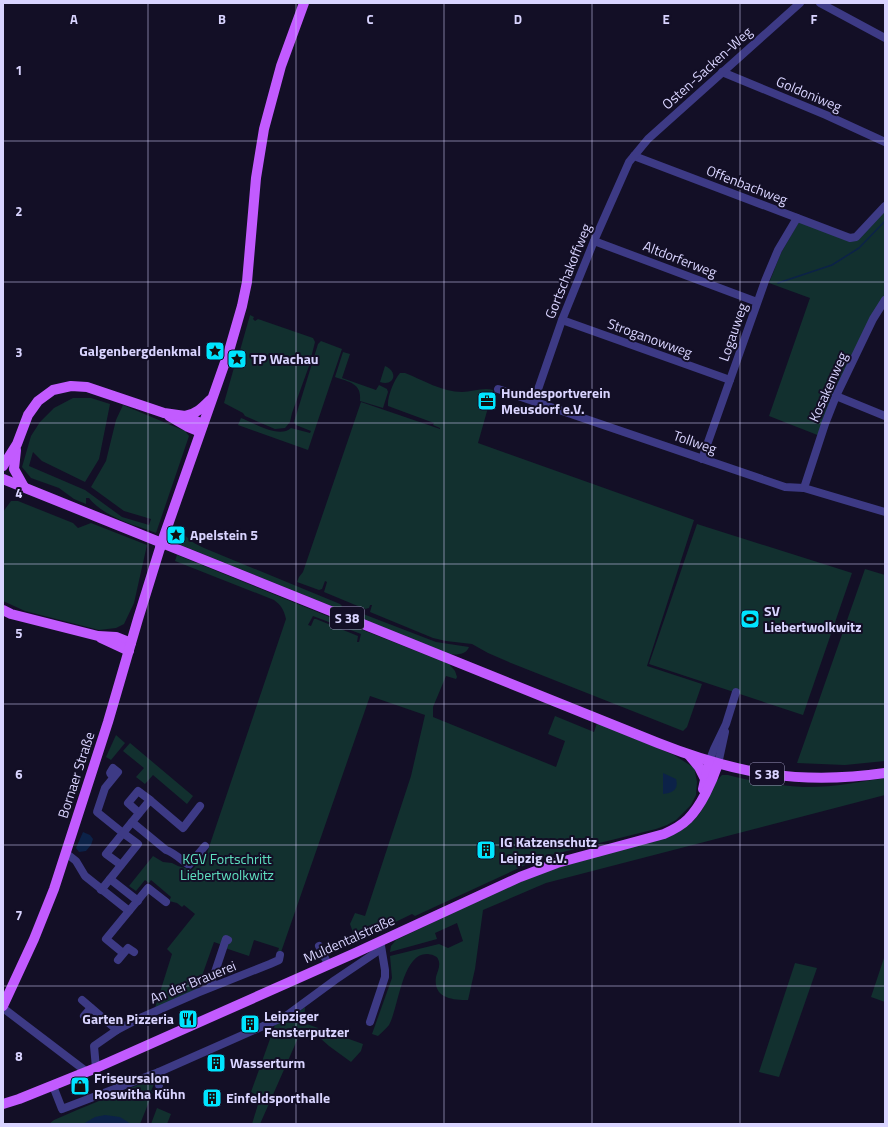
<svg xmlns="http://www.w3.org/2000/svg" width="888" height="1127" font-family="'Titillium Web',sans-serif">
	<rect width="100%" height="100%" fill="#130f26"/>
	<g fill="#12302f">
		<path d="M885,212V297L820,436L769,416L810,298L769,283L781,253L799,222L849,241Z"/>
		<path d="M250,315L254,317L253,319L255,321L258,319L313,338L315,342L309,366L292,413L290,422L285,428L275,429L245,416L243,413L224,403L235,364L239,365L243,356L239,354Z"/>
		<path d="M321,341L342,349L308,450L238,425L241,418C254,423 279,439 291,428L310,433L311,431L296,425L294,422L318,344Z"/>
		<path d="M343,352L350,354L342,378L376,390L379,385L387,389L388,392L383,408L360,401C362,383 349,382 335,377Z"/>
		<path d="M385,366C399,372 394,387 380,382Z"/>
		<path d="M400,373H405C423,380 442,392 462,392C472,392 483,387 493,390L478,443L694,520L647,666L702,684L687,727L683,731L511,663L488,653L472,644L446,641L433,638L370,612L372,605H370L369,608L365,609L324,592L327,582L325,581L322,589L319,590L297,582L299,577L303,572L361,402L440,429V428L433,425L434,423L388,406C387,397 394,380 400,373Z"/>
		<path d="M73,398H91L110,404L99,459L85,482L42,461L33,452L29,466L85,490L122,517L149,525L151,519L124,511L91,487L106,461L116,420L123,405L185,431L189,436L156,533C133,524 105,518 89,498H86V504L74,499L59,488L31,478L22,467L31,436L40,422L54,408Z"/>
		<path d="M11,501H18L73,523L78,528L91,523L147,545L134,603L124,624L116,628L99,630L25,611L3,601V512Z"/>
		<path d="M697,524L852,573L803,715L649,664Z"/>
		<path d="M176,528L194,543L204,548L340,604L342,606L341,610L171,541Z"/>
		<path d="M177,555L337,620L334,624L313,616L308,625L311,626L314,619H316L358,636L357,642H359L361,634L340,626L338,625L340,621L449,664L455,671L457,677L456,679L446,676L433,707V717L556,767L565,741L548,734L555,716L594,732L597,723L674,755L696,769L695,772L697,782L696,795L691,805L676,820L667,825L656,829L551,855L532,862L415,916L412,914L356,941L350,924L355,913L365,916L411,776L425,715L370,696L280,955L277,954L279,948L254,940L249,956L225,948V946L214,942L197,990L155,1008L172,954L167,949L195,914L184,905L182,907L177,903L169,901L171,897L151,880L149,883L145,880L136,891L129,886L153,856L163,862L172,863L178,866L188,869L191,871L203,858L205,859L286,619C284,610 281,605 274,600L175,561Z"/>
		<path d="M865,569L885,575V761L845,765L797,763Z"/>
		<path d="M345,607L436,642L469,647C466,655 456,655 448,654L343,611Z"/>
		<path d="M116,735L125,743L111,760L106,757Z"/>
		<path d="M130,743L193,796L187,804L153,775L145,784L136,777L144,768L123,751Z"/>
		<path d="M722,775H728C752,781 778,786 803,787C830,788 858,782 885,778V795L546,883L483,910L475,969L468,1000C452,1000 433,998 436,977C437,972 440,968 439,962C438,956 434,955 428,954C402,952 399,1007 389,1025C386,1029 382,1032 378,1036L372,1034L392,978L390,956L439,944L448,948L463,941L457,923L435,933L437,939L390,952L391,946L396,940L510,886L553,869L671,836C682,830 693,823 700,813C708,801 711,785 722,775Z"/>
		<path d="M885,955V1002L871,997Z"/>
		<path d="M795,963L817,968L779,1077L759,1072Z"/>
		<path d="M305,1007L304,1023L363,1044L361,1051L351,1062L329,1046L311,1030L306,1028L302,1029L260,1124H252L259,1101L258,1096L251,1092L275,1025L291,1018Z"/>
		<path d="M157,1077L151,1091L153,1092L140,1124H49L54,1120L77,1110Z"/>
		<path d="M157,1108L171,1114L167,1124H151Z"/>
	</g>
	<g fill="#0c2248">
		<path d="M663,773L676,779C679,790 672,793 663,794Z"/>
		<path d="M83,832L90,835L93,839L91,845L86,851L79,852L76,848Z"/>
		<path d="M105,1115L120,1117L131,1124H83L95,1117Z"/>
	</g>
	<g fill="none" stroke-linecap="round" stroke-linejoin="round">
		<path stroke="#0c2248" stroke-width="1.5" d="M778,283L832,265L859,248L885,221"/>
		<g stroke="#3d3a85" stroke-width="8">
			<path d="M820,3L885,38"/>
			<path d="M722,72L826,115L885,142"/>
			<path d="M634,156L850,238L856,237L885,206"/>
			<path d="M594,241L757,302"/>
			<path d="M562,320L730,380"/>
			<path d="M498,389L785,487L804,488L885,512"/>
			<path d="M836,396L885,416"/>
			<path d="M534,401L562,320L594,241L629,162L648,139L800,3"/>
			<path d="M702,459L765,281L778,250L797,218"/>
			<path d="M804,488L825,424L836,396L873,319L885,300"/>
			<path d="M709,762L714,749L726,724L736,692"/>
			<path d="M718,764L725,732"/>
			<path d="M113,777L110,773L113,768L118,772L105,788L97,812L123,833L106,854L121,865"/>
			<path d="M139,813L128,803L138,791L150,800"/>
			<path d="M132,822L150,800L183,828L200,806"/>
			<path d="M66,853L76,861L85,876L129,911L148,888L166,902"/>
			<path d="M110,879L138,844L123,833L132,822L166,850C173,852 183,861 189,865L205,846"/>
			<path d="M101,890L110,879L138,901"/>
			<path d="M319,946L328,964"/>
			<path d="M123,953L106,939L129,911"/>
			<path d="M118,960L128,948L134,952"/>
			<path d="M210,987L226,939L228,940"/>
			<path d="M82,1000L117,1030"/>
			<path d="M3,1008L87,1072"/>
			<path d="M84,1016L91,1008"/>
			<path d="M370,1022L385,977V970L381,946"/>
			<path d="M96,1068L94,1046L117,1030L138,1019L197,993L270,964L279,960L280,955"/>
			<path d="M159,1072V1085"/>
			<path d="M53,1086L62,1109L159,1072L286,1016L335,980L381,949"/>
		</g>
		<g stroke="#c25bff" stroke-width="10">
			<path d="M169,416L188,427L200,432"/>
			<path d="M185,416C196,414 202,408 210,400"/>
			<path d="M16,450L14,469L24,487"/>
			<path d="M3,466L17,444L28,415L38,401L53,390L71,386L87,387L164,413L185,416L203,424"/>
			<path d="M3,479L658,743C736,774 801,785 885,773"/>
			<path d="M163,539L229,351L242,306L247,282L256,178L264,129L281,66L304,3"/>
			<path d="M3,610L11,614L98,636L116,637L131,643"/>
			<path d="M101,638L129,651"/>
			<path d="M689,755L699,767L705,779"/>
			<path d="M703,789L709,762"/>
			<path d="M3,1006L34,939L54,889L108,722L138,619L160,548"/>
			<path d="M3,1104L19,1099L96,1068L355,953L520,877L557,863L664,834C673,830 681,826 688,819C701,806 712,782 718,764"/>
		</g>
		<path stroke="#c25bff" stroke-width="10" d="M160,548L163,539"/>
	</g>
	<path fill="none" stroke="#d9d4ff" stroke-width="1" stroke-opacity="0.55" d="M148,3V1124M296,3V1124M444,3V1124M592,3V1124M740,3V1124M3,141H885M3,282H885M3,423H885M3,564H885M3,704H885M3,845H885M3,986H885"/>
	<defs>
		<symbol id="sight-square" viewBox="-11 -11 22 22"><rect x="-9" y="-9" width="18" height="18" rx="4" fill="#00e5ff" stroke="#130f26"/><path d="M0-6L1.8-2.2L6-1.7L2.9 1.2L3.7 5.4L0 3.3L-3.7 5.4L-2.9 1.2L-6-1.7L-1.8-2.2Z" fill="#111"/></symbol>
		<symbol id="office-square" viewBox="-11 -11 22 22"><rect x="-9" y="-9" width="18" height="18" rx="4" fill="#00e5ff" stroke="#130f26"/><path d="M-6-3h4V-5.5h4V-3h4V5H-6ZM-1-4.5V-3h2v-1.5ZM-6 0V1H6V0Z" fill="#111"/></symbol>
		<symbol id="stadium-square" viewBox="-11 -11 22 22"><rect x="-9" y="-9" width="18" height="18" rx="4" fill="#00e5ff" stroke="#130f26"/><path d="M0-5a6.5 5 0 1 0 0 10a6.5 5 0 1 0 0-10ZM-3.5-1.8h7v3.6h-7Z" fill="#111"/></symbol>
		<symbol id="building-square" viewBox="-11 -11 22 22"><rect x="-9" y="-9" width="18" height="18" rx="4" fill="#00e5ff" stroke="#130f26"/><path d="M-4-6H4V6H1V3H-1V6H-4ZM-2.5-4.3h1.7v1.8h-1.7ZM.8-4.3h1.7v1.8H.8ZM-2.5-1h1.7V.8h-1.7ZM.8-1h1.7V.8H.8Z" fill="#111"/></symbol>
		<symbol id="restaurant-square" viewBox="-11 -11 22 22"><rect x="-9" y="-9" width="18" height="18" rx="4" fill="#00e5ff" stroke="#130f26"/><path d="M-5-6h1v4h1v-4h1v4h1v-4h1v5L-1.5 .5V6h-2V.5L-5-1ZM5-6V6H3V1.5H1.5Q1.5-4 5-6Z" fill="#111"/></symbol>
		<symbol id="shop-square" viewBox="-11 -11 22 22"><rect x="-9" y="-9" width="18" height="18" rx="4" fill="#00e5ff" stroke="#130f26"/><path d="M-5-2.5h2.3a2.7 3.5 0 0 1 5.4 0H5L5.5 6h-11ZM-1.5-2.5h3a1.5 2.3 0 0 0-3 0Z" fill="#111"/></symbol>
	</defs>
	<g fill-rule="evenodd">
		<use href="#sight-square" x="204" y="340" width="22" height="22"/>
		<use href="#sight-square" x="226" y="348" width="22" height="22"/>
		<use href="#office-square" x="476" y="390" width="22" height="22"/>
		<use href="#sight-square" x="165" y="524" width="22" height="22"/>
		<use href="#stadium-square" x="739" y="608" width="22" height="22"/>
		<use href="#building-square" x="475" y="839" width="22" height="22"/>
		<use href="#restaurant-square" x="177" y="1008" width="22" height="22"/>
		<use href="#building-square" x="239" y="1013" width="22" height="22"/>
		<use href="#building-square" x="205" y="1052" width="22" height="22"/>
		<use href="#shop-square" x="69" y="1075" width="22" height="22"/>
		<use href="#building-square" x="201" y="1087" width="22" height="22"/>
	</g>
	<g text-anchor="middle" stroke-width="4" stroke-linejoin="round" paint-order="stroke">
		<g fill="#130f26" stroke="#9e99be" stroke-width="1">
			<rect x="330" y="607" width="34" height="22" rx="3"/>
			<rect x="750" y="763" width="34" height="22" rx="3"/>
		</g>
		<g font-size="13" font-weight="bold" fill="#d9d4ff">
			<text x="347" y="623">S 38</text>
			<text x="767" y="779">S 38</text>
		</g>
		<g font-size="14" fill="#d9d4ff" stroke="#130f26">
			<text transform="translate(707 68) rotate(-42)" y="5">Osten-Sacken-Weg</text>
			<text transform="translate(809 94) rotate(23)" y="5">Goldoniweg</text>
			<text transform="translate(747 185) rotate(21)" y="5">Offenbachweg</text>
			<text transform="translate(680 259) rotate(21)" y="5">Altdorferweg</text>
			<text transform="translate(568 271) rotate(-68)" y="5">Gortschakoffweg</text>
			<text transform="translate(733 332) rotate(-71)" y="5">Logauweg</text>
			<text transform="translate(650 338) rotate(20)" y="5">Stroganowweg</text>
			<text transform="translate(828 387) rotate(-66)" y="5">Kosakenweg</text>
			<text transform="translate(695 442) rotate(19)" y="5">Tollweg</text>
			<text transform="translate(76 775) rotate(-72)" y="5">Bornaer Straße</text>
			<text transform="translate(349 939) rotate(-24)" y="5">Muldentalstraße</text>
			<text transform="translate(193 982) rotate(-22)" y="5">An der Brauerei</text>
		</g>
		<g font-size="14" font-weight="bold" fill="#d9d4ff" stroke="#130f26" text-anchor="start">
			<text x="201" y="356" text-anchor="end">Galgenbergdenkmal</text>
			<text x="251" y="364">TP Wachau</text>
			<text x="501" y="398">Hundesportverein<tspan x="501" dy="16">Meusdorf e.V.</tspan></text>
			<text x="190" y="540">Apelstein 5</text>
			<text x="764" y="616">SV<tspan x="764" dy="16">Liebertwolkwitz</tspan></text>
			<text x="500" y="847">IG Katzenschutz<tspan x="500" dy="16">Leipzig e.V.</tspan></text>
			<text x="264" y="1021">Leipziger<tspan x="264" dy="16">Fensterputzer</tspan></text>
			<text x="174" y="1024" text-anchor="end">Garten Pizzeria</text>
			<text x="230" y="1068">Wasserturm</text>
			<text x="94" y="1083">Friseursalon<tspan x="94" dy="16">Roswitha Kühn</tspan></text>
			<text x="226" y="1103">Einfeldsporthalle</text>
		</g>
		<g font-size="14" fill="#5fe0c0" stroke="#130f26">
			<text x="227" y="864">KGV Fortschritt<tspan x="227" dy="16">Liebertwolkwitz</tspan></text>
		</g>
	</g>
	<g font-size="13" text-anchor="middle" font-weight="bold" fill="#d9d4ff" stroke="#130f26" stroke-width="4" stroke-linejoin="round" paint-order="stroke">
		<text x="74" y="24">A</text>
		<text x="222" y="24">B</text>
		<text x="370" y="24">C</text>
		<text x="518" y="24">D</text>
		<text x="666" y="24">E</text>
		<text x="814" y="24">F</text>
		<text x="19" y="75">1</text>
		<text x="19" y="216">2</text>
		<text x="19" y="357">3</text>
		<text x="19" y="498">4</text>
		<text x="19" y="638">5</text>
		<text x="19" y="779">6</text>
		<text x="19" y="920">7</text>
		<text x="19" y="1061">8</text>
	</g>
	<rect width="888" height="1127" fill="none" stroke="#d9d4ff" stroke-width="8"/>
</svg>
